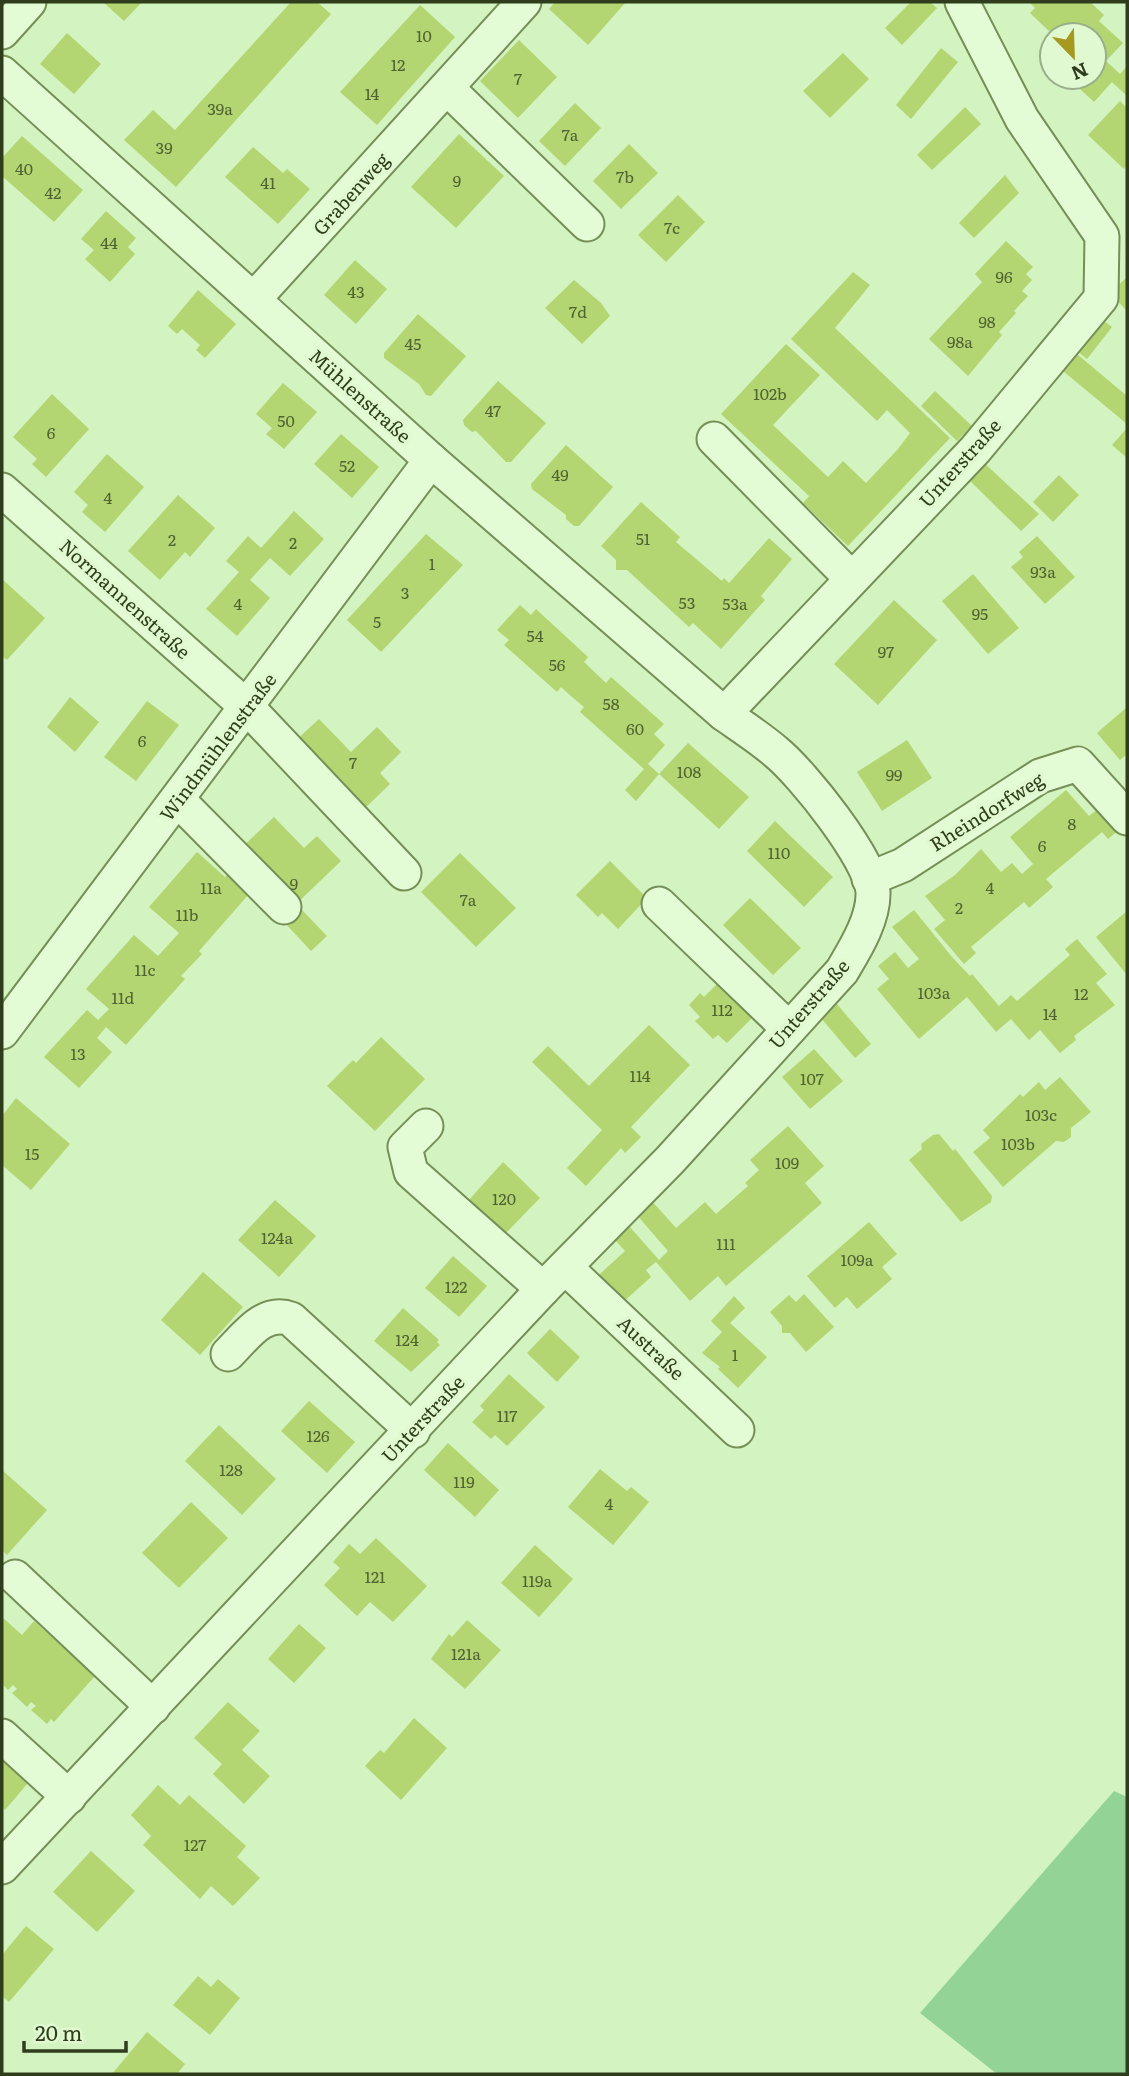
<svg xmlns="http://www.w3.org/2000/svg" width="1129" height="2076" font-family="Literata,serif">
	<rect width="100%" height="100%" fill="#d3f3c1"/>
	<path fill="#93d396" d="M1114,1791L1127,1797V2074H997L920,2013Z"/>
	<g fill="#b3d672">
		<path d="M103,2H142L124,21Z"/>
		<path d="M291,2H317L331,14L176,187L124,140L153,110L175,130Z"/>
		<path d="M555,2H626L588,45L549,9Z"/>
		<path d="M911,2H930L937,8L902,45L885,28Z"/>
		<path d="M1029,2H1090L1104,15L1099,21L1123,43L1106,61L1120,74L1127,66V96L1112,82L1094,102L1080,89L1084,84L1076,77H1094V35H1052V44L1045,38L1050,32L1030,13L1035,8Z"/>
		<path d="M420,5L455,37L377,125L340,92Z"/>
		<path d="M67,33L101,64L74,94L40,64Z"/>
		<path d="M519,40L557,77L518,118L480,81Z"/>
		<path d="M941,48L958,62L911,119L896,105Z"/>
		<path d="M843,53L869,79L830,118L803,91Z"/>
		<path d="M1120,101L1127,108V165L1124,169L1088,135Z"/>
		<path d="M575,103L601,128L565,166L539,141Z"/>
		<path d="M965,107L981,124L932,170L917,155Z"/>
		<path d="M459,134L504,176L456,228L411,187Z"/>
		<path d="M22,136L83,190L54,222L2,176V158Z"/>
		<path d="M629,144L658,173L621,209L593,181Z"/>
		<path d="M253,147L283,173L287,169L310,189L278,224L225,177Z"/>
		<path d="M1005,175L1019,193L974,238L959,223Z"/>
		<path d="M678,195L705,222L666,262L638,235Z"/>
		<path d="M106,211L136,238L128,247L135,254L110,282L85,259L94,250L81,239Z"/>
		<path d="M1006,241L1033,267L1026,274L1032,280L1022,291L1028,296L1014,311L1016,313L999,332L1002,335L968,376L929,339L982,282L975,274Z"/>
		<path d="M355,260L387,289L356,324L324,295Z"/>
		<path d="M853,272L870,285L835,328L950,438L848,546L803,503L809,496L721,414L786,344L820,375L773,425L828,477L843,461L866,483L898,449L910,433L887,410L877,421L791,339Z"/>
		<path d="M1127,277V311L1110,293Z"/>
		<path d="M574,280L601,303L610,316L582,344L545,308Z"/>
		<path d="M198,290L236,324L205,358L196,350L200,345L182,329L177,334L168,326Z"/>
		<path d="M418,314L466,356L431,396L426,395L419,384L384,358V353Z"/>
		<path d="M1096,315L1112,327L1087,359L1072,347Z"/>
		<path d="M1071,349L1127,396V424L1057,366Z"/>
		<path d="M498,381L546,423L511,462H506L476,431L472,432L464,425L463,420Z"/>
		<path d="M283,383L317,412L284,449L266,434L272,428L256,414Z"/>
		<path d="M935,391L972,426L957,441L921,406Z"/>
		<path d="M52,394L89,429L46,477L32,464L37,459L13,437Z"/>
		<path d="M1127,428V458L1112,445Z"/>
		<path d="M341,434L379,467L352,498L314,464Z"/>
		<path d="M566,445L613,487L579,526H574L566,519V515L532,489L531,484Z"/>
		<path d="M107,454L144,487L105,532L82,512L88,505L74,492Z"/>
		<path d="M980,459L1039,514L1021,531L964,475Z"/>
		<path d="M1059,475L1079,495L1053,522L1033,502Z"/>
		<path d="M178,495L215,528L190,557L185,552L160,580L128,551Z"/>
		<path d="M641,502L680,537L676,542L722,581L724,578L729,583L769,538L792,559L761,596L765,600L721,649L693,623L689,627L627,570H616V560L601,546Z"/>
		<path d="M294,511L324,539L290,576L270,558L250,580L270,598L237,636L206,609L239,572L226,561L248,536L261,548Z"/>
		<path d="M426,534L463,565L381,652L347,620Z"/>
		<path d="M1037,536L1075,577L1045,604L1011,567L1023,557L1019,552Z"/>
		<path d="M973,574L1019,628L988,654L942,601Z"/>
		<path d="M2,579L45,618L7,660L2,656Z"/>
		<path d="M894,600L937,640L878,705L834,664Z"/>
		<path d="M520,605L531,615L536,609L588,657L584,662L606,683L611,677L664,724L654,734L665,745L648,764L659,774L688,743L749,797L719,829L659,774L636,801L625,790L644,769L580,712L584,707L572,697L561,687L557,692L504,645L509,640L497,630Z"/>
		<path d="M70,697L99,722L75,752L47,727Z"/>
		<path d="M147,701L179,725L136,781L104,757Z"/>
		<path d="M1127,707V754L1120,760L1097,733Z"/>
		<path d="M319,719L351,752L377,727L401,752L380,773L390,784L362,811L294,742Z"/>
		<path d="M907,740L932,778L882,811L857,772Z"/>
		<path d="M1066,790L1089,816L1100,807L1120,829L1108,839L1102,832L1046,879L1053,887L1029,908L1024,902L971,947L976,953L964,964L934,929L945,920L925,896L955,875L981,849L1001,872L1012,863L1022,874L1033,864L1010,837Z"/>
		<path d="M274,817L304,848L317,836L341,861L293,907L239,850Z"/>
		<path d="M775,821L833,877L804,907L747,851Z"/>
		<path d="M197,852L225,877L235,865L256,886L199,951L202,954L181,976L185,979L126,1045L106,1027L97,1038L112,1052L79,1088L44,1057L87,1010L98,1020L109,1009L86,989L134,935L158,956L179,933L149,907Z"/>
		<path d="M460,853L516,908L476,947L421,892Z"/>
		<path d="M610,861L647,898L618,929L602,913L598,917L576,895Z"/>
		<path d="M750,898L801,948L773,975L723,925Z"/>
		<path d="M299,907L327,936L311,951L284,922Z"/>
		<path d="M914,910L952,957L970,976L972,974L999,1006L1011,995L1017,1001L1070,955L1065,949L1077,939L1107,974L1096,983L1115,1005L1074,1036L1076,1040L1060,1053L1040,1030L1029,1040L1011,1019L996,1032L967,997L919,1039L877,989L889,979L878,966L895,952L908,968L919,959L892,927Z"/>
		<path d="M1127,911V975L1096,937Z"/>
		<path d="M720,981L755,1015L727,1043L718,1035L713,1039L695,1021L700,1017L689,1005L700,993L704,997Z"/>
		<path d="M836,1003L871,1044L855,1058L820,1017Z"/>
		<path d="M649,1025L690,1065L631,1127L641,1137L625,1153L621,1148L586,1186L567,1168L602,1130L532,1062L548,1046L589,1086Z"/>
		<path d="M381,1037L425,1079L375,1131L327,1086L353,1060L356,1063Z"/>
		<path d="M814,1049L843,1081L810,1109L782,1077Z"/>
		<path d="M1060,1077L1091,1112L1071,1128V1137L1064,1142L1056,1141L1003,1187L973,1152L990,1138L983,1130L1020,1094L1023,1097L1039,1082L1045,1090Z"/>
		<path d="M16,1098L70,1144L31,1190L2,1165V1116Z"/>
		<path d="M788,1126L824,1166L805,1183L822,1203L726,1286L718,1276L690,1301L656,1262L646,1270L651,1277L621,1304L600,1284V1274L625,1251L615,1240L629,1226L659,1260L668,1251L636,1214L651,1200L676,1228L705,1202L716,1214L748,1186L745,1183L759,1170L750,1160Z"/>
		<path d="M939,1134L953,1151L955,1149L992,1196L991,1202L961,1222L909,1160L922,1149L921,1144L933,1135Z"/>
		<path d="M503,1162L540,1198L505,1234L468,1201Z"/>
		<path d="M275,1200L316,1236L279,1277L238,1240Z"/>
		<path d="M869,1222L897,1254L882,1267L892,1279L857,1309L847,1297L835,1308L807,1276Z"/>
		<path d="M453,1256L487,1286L459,1317L425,1288Z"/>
		<path d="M203,1272L243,1307L200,1355L161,1320Z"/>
		<path d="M804,1294L834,1327L806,1352L790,1333H782V1326L770,1312L789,1295L796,1302Z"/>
		<path d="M734,1296L745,1308L730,1323L767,1357L738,1388L718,1369L720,1367L702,1353L722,1332L711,1321Z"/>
		<path d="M403,1308L439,1340L437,1342L440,1345L411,1372L374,1341Z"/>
		<path d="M550,1329L580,1357L557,1382L527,1353Z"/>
		<path d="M509,1374L545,1407L507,1446L495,1435L491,1439L472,1422L484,1410L480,1406Z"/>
		<path d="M309,1401L355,1442L327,1473L281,1431Z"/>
		<path d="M219,1425L276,1479L242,1515L185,1461Z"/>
		<path d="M448,1443L499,1490L475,1517L424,1470Z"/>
		<path d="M600,1469L627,1491L631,1487L649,1502L613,1545L568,1507Z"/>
		<path d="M2,1470L47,1510L7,1555L2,1550Z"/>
		<path d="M191,1502L228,1538L179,1588L142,1553Z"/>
		<path d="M376,1538L427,1586L393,1622L370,1602L357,1616L324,1585L340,1568L333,1562L349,1544L360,1554Z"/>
		<path d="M535,1545L573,1579L539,1617L501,1583Z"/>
		<path d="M2,1617L22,1635L34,1621L95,1676L54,1722L51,1719L47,1724L31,1710L36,1706L31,1702L27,1707L12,1693L17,1689L13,1685L8,1690L2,1684Z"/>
		<path d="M467,1620L501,1650L465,1689L431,1659L449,1634L452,1637Z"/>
		<path d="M299,1624L326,1648L294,1683L268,1659Z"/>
		<path d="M228,1702L260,1731L242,1750L270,1776L244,1804L213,1774L222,1764L194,1738Z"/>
		<path d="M414,1718L447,1748L401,1800L365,1766L380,1750L384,1753Z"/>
		<path d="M2,1759L28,1783L5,1810L2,1807Z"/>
		<path d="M158,1785L180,1805L189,1795L246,1846L237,1857L260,1878L233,1906L211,1886L200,1899L143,1845L151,1836L131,1815Z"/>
		<path d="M91,1851L135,1891L97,1932L53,1892Z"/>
		<path d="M26,1926L54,1949L9,2002L2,1996V1955Z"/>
		<path d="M198,1976L211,1987L218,1979L240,1998L210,2035L173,2005Z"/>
		<path d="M147,2032L185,2064L177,2074H112Z"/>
	</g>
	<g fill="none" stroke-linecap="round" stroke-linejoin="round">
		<defs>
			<g id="minor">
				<path d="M2,32L29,2"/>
				<path d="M2,73L431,460L724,714"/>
				<path d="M447,88L587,224"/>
				<path d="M254,299L524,2"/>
				<path d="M714,439L852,579"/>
				<path d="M2,490L248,708L404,873"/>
				<path d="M178,800L284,907"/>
				<path d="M869,879L903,865L1040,776L1078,764L1127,818"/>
				<path d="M659,904L789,1029"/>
				<path d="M2,1032L431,460"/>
				<path d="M426,1126L405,1147L411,1172L543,1289"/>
				<path d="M565,1267L737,1430"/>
				<path d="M228,1354C246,1336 264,1309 291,1319L413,1431"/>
				<path d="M15,1577L153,1707"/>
				<path d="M2,1736L69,1797"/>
				<path d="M2,1867L543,1289L670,1160L842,971C855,949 874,919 873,892C871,859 802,773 776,752C760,738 741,726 724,714L975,450L1101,298L1102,236L1022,119L962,2"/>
			</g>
		</defs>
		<use href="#minor" stroke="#758f56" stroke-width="37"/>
		<use href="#minor" stroke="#e4fcd5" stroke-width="33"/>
	</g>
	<g text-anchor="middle" stroke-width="7" stroke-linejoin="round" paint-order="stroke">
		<g font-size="16" fill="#506332">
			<text x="424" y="42">10</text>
			<text x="398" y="71">12</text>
			<text x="518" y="85">7</text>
			<text x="372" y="100">14</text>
			<text x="220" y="115">39a</text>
			<text x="570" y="141">7a</text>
			<text x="164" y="154">39</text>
			<text x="24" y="175">40</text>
			<text x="625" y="183">7b</text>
			<text x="457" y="187">9</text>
			<text x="268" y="189">41</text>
			<text x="53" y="199">42</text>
			<text x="672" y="234">7c</text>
			<text x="109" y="249">44</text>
			<text x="1004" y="283">96</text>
			<text x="356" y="298">43</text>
			<text x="578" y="318">7d</text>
			<text x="987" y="328">98</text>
			<text x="960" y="348">98a</text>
			<text x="413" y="350">45</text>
			<text x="770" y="400">102b</text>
			<text x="493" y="417">47</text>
			<text x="286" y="427">50</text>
			<text x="51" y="439">6</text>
			<text x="347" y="472">52</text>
			<text x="560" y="481">49</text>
			<text x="108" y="504">4</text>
			<text x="643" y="545">51</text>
			<text x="172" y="546">2</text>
			<text x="293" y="549">2</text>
			<text x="432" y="570">1</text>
			<text x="1043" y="578">93a</text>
			<text x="405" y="599">3</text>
			<text x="687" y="609">53</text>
			<text x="238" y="610">4</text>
			<text x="735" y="610">53a</text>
			<text x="980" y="620">95</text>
			<text x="377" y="628">5</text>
			<text x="535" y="642">54</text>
			<text x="886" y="658">97</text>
			<text x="557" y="671">56</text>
			<text x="611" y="710">58</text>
			<text x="635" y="735">60</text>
			<text x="142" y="747">6</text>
			<text x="353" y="769">7</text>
			<text x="689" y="778">108</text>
			<text x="894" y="781">99</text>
			<text x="1072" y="830">8</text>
			<text x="1042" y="852">6</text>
			<text x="779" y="859">110</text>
			<text x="294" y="890">9</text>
			<text x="211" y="894">11a</text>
			<text x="990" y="894">4</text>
			<text x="468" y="906">7a</text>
			<text x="959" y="914">2</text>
			<text x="187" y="921">11b</text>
			<text x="145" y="976">11c</text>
			<text x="934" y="999">103a</text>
			<text x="1081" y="1000">12</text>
			<text x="123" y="1004">11d</text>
			<text x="722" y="1016">112</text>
			<text x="1050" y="1020">14</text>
			<text x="78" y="1060">13</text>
			<text x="640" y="1082">114</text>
			<text x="812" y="1085">107</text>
			<text x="1041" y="1121">103c</text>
			<text x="1018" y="1150">103b</text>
			<text x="32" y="1160">15</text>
			<text x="787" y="1169">109</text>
			<text x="504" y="1205">120</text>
			<text x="277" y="1244">124a</text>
			<text x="726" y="1250">111</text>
			<text x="857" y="1266">109a</text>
			<text x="456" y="1293">122</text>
			<text x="407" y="1346">124</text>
			<text x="735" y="1361">1</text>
			<text x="507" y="1422">117</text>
			<text x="318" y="1442">126</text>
			<text x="231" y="1476">128</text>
			<text x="464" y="1488">119</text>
			<text x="609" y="1510">4</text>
			<text x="375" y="1583">121</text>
			<text x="537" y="1587">119a</text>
			<text x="466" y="1660">121a</text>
			<text x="195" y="1851">127</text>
		</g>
		<g font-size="19" fill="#2f3d1c" stroke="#e0f9d1">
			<text transform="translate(351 194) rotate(-48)" y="7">Grabenweg</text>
			<text transform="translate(360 396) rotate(42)" y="7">Mühlenstraße</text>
			<text transform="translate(960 463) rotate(-48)" y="7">Unterstraße</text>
			<text transform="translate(125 599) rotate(42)" y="7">Normannenstraße</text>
			<text transform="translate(218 747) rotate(-53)" y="7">Windmühlenstraße</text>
			<text transform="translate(987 812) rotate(-32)" y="7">Rheindorfweg</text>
			<text transform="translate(809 1004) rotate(-49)" y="7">Unterstraße</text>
			<text transform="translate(651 1348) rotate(43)" y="7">Austraße</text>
			<text transform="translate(423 1419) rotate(-47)" y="7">Unterstraße</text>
		</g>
	</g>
	<rect width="1129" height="2076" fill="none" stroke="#2f3d1c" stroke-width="7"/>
	<g transform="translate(1073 56) rotate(157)"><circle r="33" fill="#e0f9d1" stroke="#99ae89" stroke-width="2"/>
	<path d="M0-5L12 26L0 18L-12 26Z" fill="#a59a1f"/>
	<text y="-10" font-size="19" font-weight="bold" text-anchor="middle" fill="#2f3d1c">N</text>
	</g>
	<path d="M24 2041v10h102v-10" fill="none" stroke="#2f3d1c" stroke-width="3.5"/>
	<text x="35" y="2041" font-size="21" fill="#2f3d1c" stroke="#e0f9d1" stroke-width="5" paint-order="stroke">20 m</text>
</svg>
